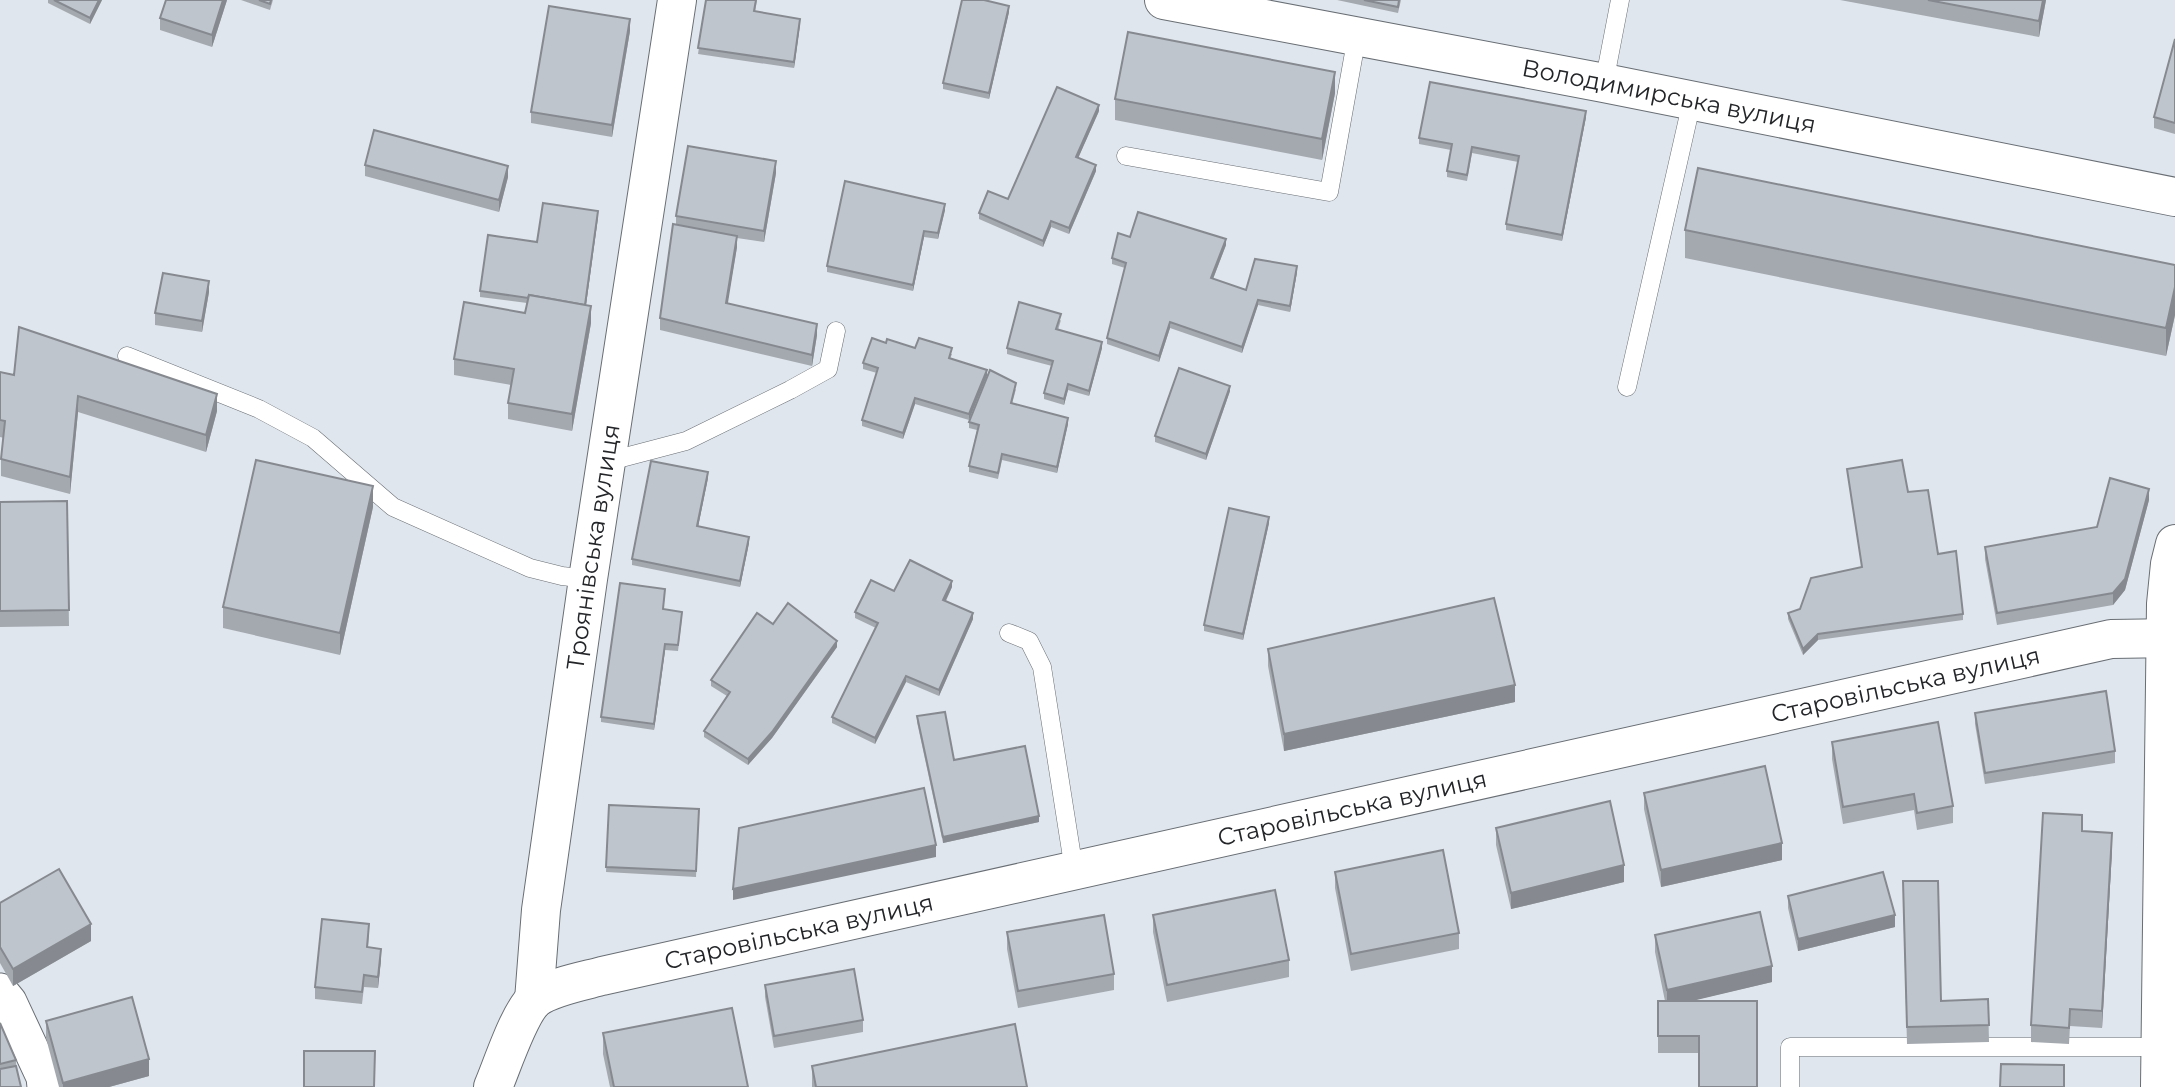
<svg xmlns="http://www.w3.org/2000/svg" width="2175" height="1087" font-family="Montserrat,sans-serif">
	<rect width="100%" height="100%" fill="#e0e6ed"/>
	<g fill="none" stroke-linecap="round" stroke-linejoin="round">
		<defs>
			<g id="service">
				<path d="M1604,83L1620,0"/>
				<path d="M1126,156L1329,192L1357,36"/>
				<path d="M127,356L259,409L313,438L393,507L530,568L562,576L588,579"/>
				<path d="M1627,387L1692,101"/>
				<path d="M606,462L686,441L790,390L828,369L836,331"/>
				<path d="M1009,633L1029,641L1042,667L1074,870"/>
				<path d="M1790,1087V1047H2161"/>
			</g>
			<path id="minor" d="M0,991L9,1002L44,1077L45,1087"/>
			<g id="tertiary">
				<path id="s1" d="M1164,0L1604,83L2175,197"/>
				<path id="s2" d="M534,1000L541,910L588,579L677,0"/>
				<path d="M2160,1087L2166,604L2170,564L2175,544"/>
			</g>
			<g id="primary">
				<path id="s3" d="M493,1087C502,1066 519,1013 535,999C550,987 583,981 602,976L2111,639L2175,638"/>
			</g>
		</defs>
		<use href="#service" stroke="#686e74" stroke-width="19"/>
		<use href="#minor" stroke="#686e74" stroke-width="37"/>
		<use href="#tertiary" stroke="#686e74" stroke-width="40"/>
		<use href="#primary" stroke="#686e74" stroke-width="40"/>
		<use href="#service" stroke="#fff" stroke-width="18"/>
		<use href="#minor" stroke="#fff" stroke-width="35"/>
		<use href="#tertiary" stroke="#fff" stroke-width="38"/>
		<use href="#primary" stroke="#fff" stroke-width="38"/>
	</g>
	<g fill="#a4a9b0">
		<path d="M48,0H102L90,24L48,3Z"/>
		<path d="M227,0L212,47L160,30V18Z"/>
		<path d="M241,0H273L270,10Z"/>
		<path d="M706,0H757L755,12L800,24L794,68L698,54Z"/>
		<path d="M1337,0H1401L1398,13Z"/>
		<path d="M1840,0H2046L2039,37Z"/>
		<path d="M1009,12L989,99L943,89V83Z"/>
		<path d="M630,31L612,137L531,123V112Z"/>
		<path d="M2175,39V134L2154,128V117Z"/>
		<path d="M1335,93L1322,160L1115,120V99Z"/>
		<path d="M1099,111L1078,158L1096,171L1069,234L1051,227L1043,247L979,219V213L1008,199Z"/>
		<path d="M1586,117L1562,241L1506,230V224L1518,162L1472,153L1467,181L1447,177V171L1451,150L1419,144V138Z"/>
		<path d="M365,165L508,177L499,212L365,176Z"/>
		<path d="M776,173L764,242L737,238V247L727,304L817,335L812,366L660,330V318L676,225V216Z"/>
		<path d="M945,210L938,239L924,237L913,291L827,272V266Z"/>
		<path d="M598,217L586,305L591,323L572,431L508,419V403L511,385L454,375V359L525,313L527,303L480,297V291L537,242Z"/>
		<path d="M1685,230L2175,265V315L2166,356L1685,258Z"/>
		<path d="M1130,237L1226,245L1213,279L1246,290L1297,272L1290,312L1258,305L1242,353L1170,328L1159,362L1107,344V338L1125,268L1112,264V258Z"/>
		<path d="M209,292L202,332L155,325V313Z"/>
		<path d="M1061,320L1058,330L1102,348L1089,396L1068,390L1064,405L1044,399V393L1052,366L1007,354V348Z"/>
		<path d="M886,343L952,354L950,359L987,370L969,420L915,404L903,439L862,426V420L877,373L863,369V363Z"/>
		<path d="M0,372L217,411L206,452L78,412L70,494L1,476V459L4,438L0,437Z"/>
		<path d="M1016,389L1012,404L1068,424L1057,473L1002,460L998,479L969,472V466L977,430L969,428V422Z"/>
		<path d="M1230,391L1206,460L1155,442V436Z"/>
		<path d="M1847,469L1908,492L1938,554L1963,614V620L1818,640L1803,655L1788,619V613L1800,609L1862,567Z"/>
		<path d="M708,478L698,527L749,543L740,587L632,565V559Z"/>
		<path d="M2149,500L2125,590L2113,605L1997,625L1985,559V547L2097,527Z"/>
		<path d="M67,501L69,626L0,627V502Z"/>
		<path d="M373,507L340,655L223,628V607Z"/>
		<path d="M1269,523L1243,640L1204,631V625Z"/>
		<path d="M952,587L946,601L973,619L939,696L906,682L875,744L832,723V717L876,628L855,618V612L894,591Z"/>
		<path d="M665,595L663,609L682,618L678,651L665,650L654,730L601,722V717Z"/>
		<path d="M773,624L837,647L772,738L748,765L704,737V731L727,696L711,686V680Z"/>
		<path d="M1268,649L1515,702L1284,751L1268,666Z"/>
		<path d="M1975,713L2115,751V763L1985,784L1975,724Z"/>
		<path d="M917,716L954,760L1039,822L943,843L917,722Z"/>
		<path d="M1832,742L1953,806V823L1917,830L1914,810L1843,824L1832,759Z"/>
		<path d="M1644,793L1782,860L1661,887L1644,809Z"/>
		<path d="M609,805L699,809L696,877L606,872Z"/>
		<path d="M1496,828L1624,882L1511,909L1496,845Z"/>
		<path d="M2082,831L2112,850L2102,1028L2070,1026L2069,1044L2031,1042V1025Z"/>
		<path d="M1335,872L1459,933V949L1351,971L1335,888Z"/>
		<path d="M1788,896L1895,927L1798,951L1788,908Z"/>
		<path d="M1903,898L1941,1001L1988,999L1989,1042L1907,1044Z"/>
		<path d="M0,903L91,941L13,986L0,963Z"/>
		<path d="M1153,915L1289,960V977L1167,1002L1153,932Z"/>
		<path d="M1007,932L1114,974V990L1018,1008L1007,949Z"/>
		<path d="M369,935L368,947L381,960L378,988L364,987L362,1004L315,999V987Z"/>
		<path d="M1655,935L1772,982L1690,1001H1757L1699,1053H1658V1001H1665L1655,952Z"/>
		<path d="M765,985L863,1020V1032L774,1048L765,997Z"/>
		<path d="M46,1021L149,1076L109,1087H59L46,1038Z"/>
		<path d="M0,1023L16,1060V1066L0,1087Z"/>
		<path d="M603,1033L748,1087H610L603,1054Z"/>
		<path d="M812,1066L1027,1087H812Z"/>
	</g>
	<g fill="#868a90">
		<path d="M99,0H102L90,24V18Z"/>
		<path d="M223,0H227L212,47V35Z"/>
		<path d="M2043,0H2046L2039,37V21Z"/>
		<path d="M1009,6V12L989,99V93Z"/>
		<path d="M630,19V31L612,137V125Z"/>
		<path d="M800,19V24L794,68V62Z"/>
		<path d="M1335,72V93L1322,160V139Z"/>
		<path d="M1099,105V111L1076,163V157Z"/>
		<path d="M1586,111V117L1562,241V235Z"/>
		<path d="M776,161V173L764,242V231Z"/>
		<path d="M1096,165V171L1069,234V228Z"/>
		<path d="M508,166V177L499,212V200Z"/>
		<path d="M945,204V210L938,239V233Z"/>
		<path d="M598,211V217L585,312V306Z"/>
		<path d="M1051,221V227L1043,247V241Z"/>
		<path d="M924,231V237L913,291V285Z"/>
		<path d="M737,236V247L726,315V303Z"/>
		<path d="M1226,239V245L1211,284V278Z"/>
		<path d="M1297,266V272L1290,312V306Z"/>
		<path d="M209,281V292L202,332V321Z"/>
		<path d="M2175,287V315L2166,356V328Z"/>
		<path d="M1258,300V305L1242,353V347Z"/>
		<path d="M591,306V323L572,431V414Z"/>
		<path d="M1170,322V328L1159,362V356Z"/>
		<path d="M817,324V335L812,366V355Z"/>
		<path d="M1102,342V348L1089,396V391Z"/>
		<path d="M987,370V376L969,420V414Z"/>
		<path d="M1068,384V390L1064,405V399Z"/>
		<path d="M1230,386V391L1206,460V454Z"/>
		<path d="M217,394V411L206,452V435Z"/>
		<path d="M78,396V412L70,494V477Z"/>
		<path d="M915,398V404L903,439V433Z"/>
		<path d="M1068,418V424L1057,473V467Z"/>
		<path d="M708,472V478L697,532V526Z"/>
		<path d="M373,486V507L340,655V633Z"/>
		<path d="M2149,489V500L2125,590L2113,605V593Z"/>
		<path d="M1269,517V523L1243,640V634Z"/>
		<path d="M749,537V543L740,587V581Z"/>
		<path d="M952,581V587L943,606V600Z"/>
		<path d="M973,613V619L939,696V690Z"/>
		<path d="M1818,634V640L1803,655V649Z"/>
		<path d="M837,641V647L772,738L748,765V759Z"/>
		<path d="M665,644V650L654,730V724Z"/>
		<path d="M906,676V682L875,744V738Z"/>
		<path d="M1515,685V702L1284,751V734Z"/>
		<path d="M1039,816V822L943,843V837Z"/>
		<path d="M2112,833V850L2102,1028V1011Z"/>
		<path d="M1782,843V860L1661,887V870Z"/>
		<path d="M936,845V857L733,900V889Z"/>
		<path d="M1624,865V882L1511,909V893Z"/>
		<path d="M1895,915V927L1798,951V939Z"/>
		<path d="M91,924V941L13,986V969Z"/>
		<path d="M381,949V960L378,988V977Z"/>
		<path d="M1772,966V982L1667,1007V990Z"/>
		<path d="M149,1059V1076L109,1087H63V1083Z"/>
	</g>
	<g fill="#bfc5cd" stroke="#868a90" stroke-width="2">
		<path d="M54,0H99L90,18Z"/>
		<path d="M166,0H223L212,35L160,18Z"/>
		<path d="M259,0H271L270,4Z"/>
		<path d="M706,0H756L754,11L800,19L794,62L698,48Z"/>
		<path d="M962,0H984L1009,6L989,93L943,83Z"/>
		<path d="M1364,0H1399L1398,7Z"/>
		<path d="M1928,0H2043L2039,21Z"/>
		<path d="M549,6L630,19L612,125L531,112Z"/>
		<path d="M1128,32L1335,72L1322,139L1115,99Z"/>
		<path d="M2175,39V123L2154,117Z"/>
		<path d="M1430,82L1586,111L1562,235L1506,224L1519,156L1472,147L1467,175L1447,171L1452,144L1419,138Z"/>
		<path d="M1057,87L1099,105L1076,157L1096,165L1069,228L1051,221L1043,241L979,213L988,191L1008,199Z"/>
		<path d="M374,130L508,166L499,200L365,165Z"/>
		<path d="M688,146L776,161L764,231L676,216Z"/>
		<path d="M1698,168L2175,265V287L2166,328L1685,230Z"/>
		<path d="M845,181L945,204L938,233L924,231L913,285L827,266Z"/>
		<path d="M543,203L598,211L585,305L529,295L528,298L480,291L488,235L537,242Z"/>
		<path d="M1138,212L1226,239L1211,278L1246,290L1255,259L1297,266L1290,306L1258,300L1242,347L1170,322L1159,356L1107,338L1126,263L1112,258L1118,233L1130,237Z"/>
		<path d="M673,224L737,236L726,303L817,324L812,355L660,318Z"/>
		<path d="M163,273L209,281L202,321L155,313Z"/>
		<path d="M529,295L591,306L572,414L508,403L514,369L454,359L464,302L525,313Z"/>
		<path d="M1019,302L1061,314L1056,329L1102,342L1089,391L1068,384L1064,399L1044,393L1053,361L1007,348Z"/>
		<path d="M19,327L217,394L206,435L78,396L70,477L1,459L5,421L0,420V372L14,375Z"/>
		<path d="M872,338L886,343L887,339L915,348L919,338L952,348L949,358L987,370L969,414L915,398L903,433L862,420L878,368L863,363Z"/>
		<path d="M1179,368L1230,386L1206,454L1155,436Z"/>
		<path d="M990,370L1016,383L1011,403L1068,418L1057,467L1002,454L998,473L969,466L979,425L969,422Z"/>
		<path d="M256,460L373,486L340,633L223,607Z"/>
		<path d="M1902,460L1908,492L1928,490L1938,554L1956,551L1963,614L1818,634L1803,649L1788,613L1800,609L1811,578L1862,567L1847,469Z"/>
		<path d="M651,461L708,472L697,526L749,537L740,581L632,559Z"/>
		<path d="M2110,478L2149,489L2125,579L2113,593L1997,613L1985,547L2097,527Z"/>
		<path d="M67,501L69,610L0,611V502Z"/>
		<path d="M1229,508L1269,517L1243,634L1204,625Z"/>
		<path d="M910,560L952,581L943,600L973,613L939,690L906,676L875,738L832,717L878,623L855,612L871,580L894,591Z"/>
		<path d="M620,583L665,589L663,609L682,612L678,645L665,644L654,724L601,717Z"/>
		<path d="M1494,598L1515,685L1284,734L1268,649Z"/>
		<path d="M788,603L837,641L772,732L748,759L704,731L730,692L711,680L757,613L773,624Z"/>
		<path d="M2106,691L2115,751L1985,773L1975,713Z"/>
		<path d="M945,712L954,760L1025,746L1039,816L943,837L917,716Z"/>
		<path d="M1938,722L1953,806L1917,813L1914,794L1843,807L1832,742Z"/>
		<path d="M1765,766L1782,843L1661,870L1644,793Z"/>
		<path d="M924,788L936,845L733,889L739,828Z"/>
		<path d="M1610,801L1624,865L1511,893L1496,828Z"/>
		<path d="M609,805L699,809L696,871L606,867Z"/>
		<path d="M2043,813L2082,815V831L2112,833L2102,1011L2070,1009L2069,1028L2031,1025Z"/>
		<path d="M1443,850L1459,933L1351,954L1335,872Z"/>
		<path d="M59,869L91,924L13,969L0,947V903Z"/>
		<path d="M1883,872L1895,915L1798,939L1788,896Z"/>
		<path d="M1903,881H1938L1941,1001L1988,999L1989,1025L1907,1027Z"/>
		<path d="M1275,890L1289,960L1167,985L1153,915Z"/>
		<path d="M1760,912L1772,966L1667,990L1655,935Z"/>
		<path d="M1104,915L1114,974L1018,991L1007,932Z"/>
		<path d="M322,919L369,924L367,947L381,949L378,977L364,975L362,992L315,987Z"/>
		<path d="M854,969L863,1020L774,1036L765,985Z"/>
		<path d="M132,997L149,1059L63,1083L46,1021Z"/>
		<path d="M1658,1001H1757V1087H1699V1036H1658Z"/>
		<path d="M732,1008L748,1087H614L603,1033Z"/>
		<path d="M0,1023L16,1060L0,1064Z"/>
		<path d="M1015,1024L1027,1087H816L812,1066Z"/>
		<path d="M304,1051H375L374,1087H304Z"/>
		<path d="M2001,1064L2064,1065V1087H2000Z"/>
		<path d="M16,1066L21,1087H0V1069Z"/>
	</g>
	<g text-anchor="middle" stroke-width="5" stroke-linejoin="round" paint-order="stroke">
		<g font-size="24" fill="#232528" stroke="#e0e6ed">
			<text dy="8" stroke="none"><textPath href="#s1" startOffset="514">Володимирська вулиця</textPath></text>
			<text dy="8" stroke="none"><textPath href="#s2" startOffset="457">Троянівська вулиця</textPath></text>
			<text dy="8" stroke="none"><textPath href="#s3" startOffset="1505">Старовільська вулиця</textPath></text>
			<text dy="8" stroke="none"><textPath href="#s3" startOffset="938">Старовільська вулиця</textPath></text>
			<text dy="8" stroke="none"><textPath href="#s3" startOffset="371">Старовільська вулиця</textPath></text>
		</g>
	</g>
</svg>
